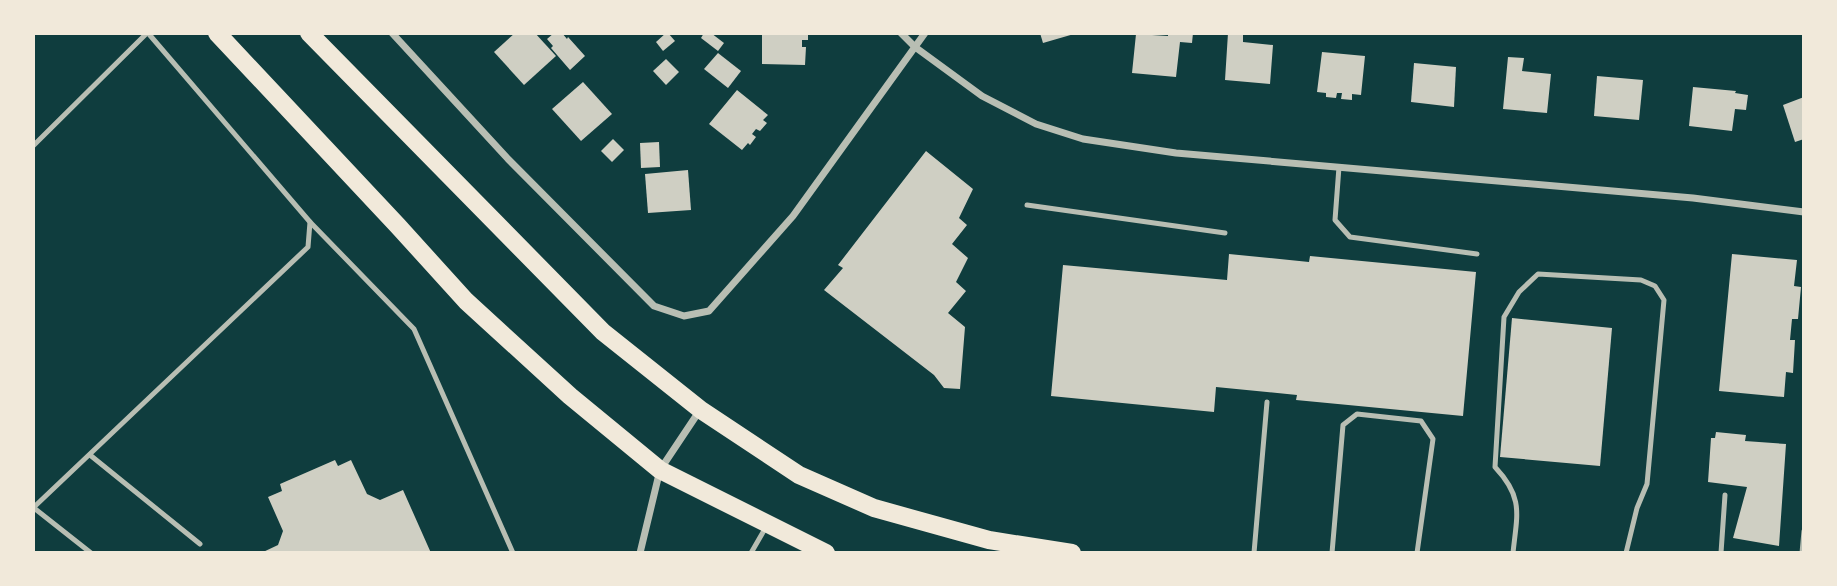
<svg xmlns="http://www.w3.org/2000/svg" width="1837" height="586" font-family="'Open Sans',sans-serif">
	<rect width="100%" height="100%" fill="#0f3d3e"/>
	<g fill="#cfcfc3">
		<path d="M515,33H535L556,56L524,85L494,52Z"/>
		<path d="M554,33H562L567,39L568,37L585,56L570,70L551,48L553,46L547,39Z"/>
		<path d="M666,33H668L675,41L663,51L656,42Z"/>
		<path d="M704,33H711L724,43L718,51L701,38Z"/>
		<path d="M762,33H808V40H802V47H806L805,65L762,64Z"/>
		<path d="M1040,33H1074V34L1043,43Z"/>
		<path d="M1168,33H1193L1192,43L1180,42L1176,77L1132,73L1136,34L1168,36Z"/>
		<path d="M1228,33H1243V42L1273,45L1270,84L1225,80Z"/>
		<path d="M1322,52L1365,56L1361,95L1352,94V100L1341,99L1342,93H1337L1336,98L1326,97V93L1317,92Z"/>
		<path d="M718,53L741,71L728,88L704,69Z"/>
		<path d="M1508,57L1524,58L1522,71L1551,74L1547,113L1503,109Z"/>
		<path d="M666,59L679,72L666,85L653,71Z"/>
		<path d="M1414,63L1456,67L1454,107L1411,102Z"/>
		<path d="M1597,76L1643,80L1639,120L1594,116Z"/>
		<path d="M583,82L612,114L581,141L552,109Z"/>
		<path d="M1693,87L1736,91L1735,93L1748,95L1746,110L1735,109L1732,131L1689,126Z"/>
		<path d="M737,90L768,115L763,120L767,123L760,131L756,129L752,134L756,137L750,145L748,143L742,150L709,124Z"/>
		<path d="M1804,97V139L1795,142L1783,105Z"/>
		<path d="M613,139L624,150L612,162L601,151Z"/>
		<path d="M659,142L660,167L641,168L640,143Z"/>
		<path d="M926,151L973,189L959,218L967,225L952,244L968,258L956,282L966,291L948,313L965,327L960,389L944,388L934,375L824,290L843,268L838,265Z"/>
		<path d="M688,170L691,210L648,213L645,174Z"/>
		<path d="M1229,254L1309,262L1310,256L1476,272L1463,416L1296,400L1297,395L1216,387L1214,412L1051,396L1063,265L1227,280Z"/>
		<path d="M1732,254L1797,260L1794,286L1801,287L1798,319H1792L1790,340H1795L1793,373L1786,372L1784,397L1719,391Z"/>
		<path d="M1512,318L1612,328L1600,466L1500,457Z"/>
		<path d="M1716,432L1746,435L1745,441L1786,444L1779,546L1733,538L1747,487L1708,482L1711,438H1715Z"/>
		<path d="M335,460L338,466L351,460L367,494L380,500L403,490L431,553H261L278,545L283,531L268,497L282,491L280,484Z"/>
	</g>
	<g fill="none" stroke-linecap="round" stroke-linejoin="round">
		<g stroke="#b8beb3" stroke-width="5">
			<path d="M33,146L147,33"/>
			<path d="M1339,167L1335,220L1350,237L1477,254"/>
			<path d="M1027,205L1225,233"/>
			<path d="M310,222L414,329L513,553"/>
			<path d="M90,455L200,544"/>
			<path d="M33,508L308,247L310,222L148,33"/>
			<path d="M34,508L91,553"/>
			<path d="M751,553L766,527"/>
			<path d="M1254,553L1267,402"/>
			<path d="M1332,553L1343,425L1357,414L1421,421L1433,439L1417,553"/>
			<path d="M1513,553C1517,514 1524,498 1495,467L1504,317L1519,292L1538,274L1641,280L1655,286L1664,300L1647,484L1637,508L1626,553"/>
			<path d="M1721,553L1725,495"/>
			<path d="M1802,553L1804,531"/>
		</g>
		<g stroke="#b8beb3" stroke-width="7">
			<path d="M392,33L508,159L654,306L684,316L709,311L793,216L925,33"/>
			<path d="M901,33L915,47L982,96L1036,124L1083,139L1176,153L1693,198L1804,212"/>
			<path d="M640,553L660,470L700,410"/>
		</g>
		<g stroke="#f1e9da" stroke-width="18">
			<path d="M217,33L398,226L466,301L570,396L660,470L826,553"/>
			<path d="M309,33L603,332L701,410L799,475L874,508L989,540L1072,553"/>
		</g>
	</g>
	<rect width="1837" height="586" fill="none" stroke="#f1e9da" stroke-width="70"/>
</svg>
